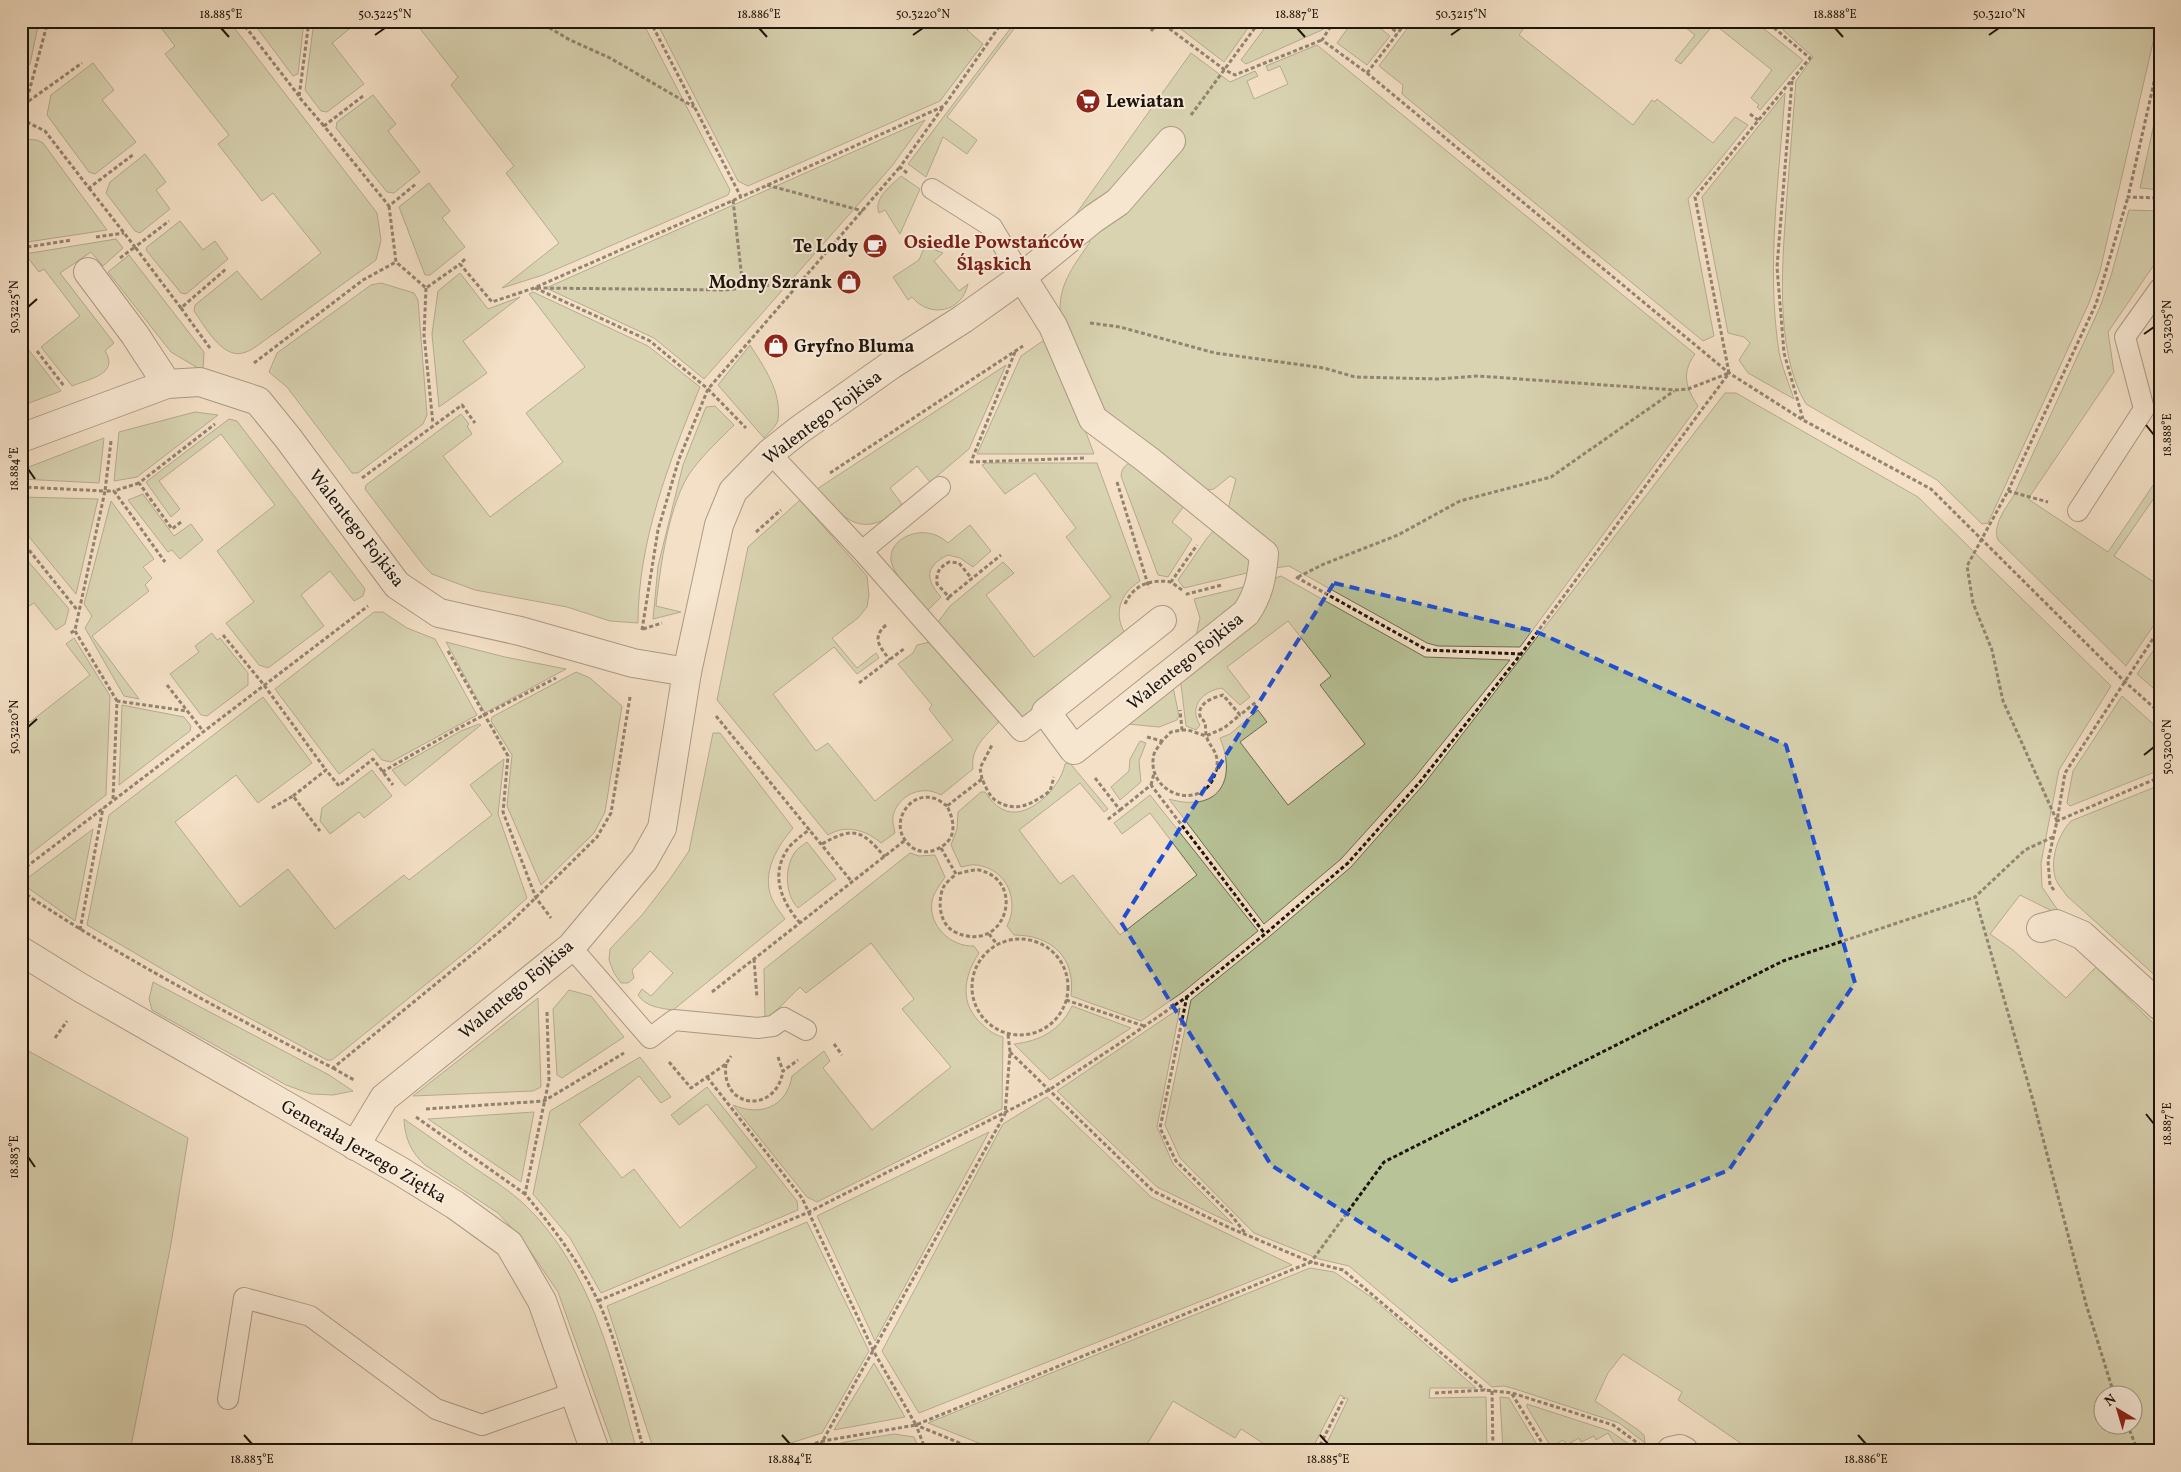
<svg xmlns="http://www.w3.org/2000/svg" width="2181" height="1472" font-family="Vollkorn,serif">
	<rect width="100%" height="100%" fill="#f4e0c6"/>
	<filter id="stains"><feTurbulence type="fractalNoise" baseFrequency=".004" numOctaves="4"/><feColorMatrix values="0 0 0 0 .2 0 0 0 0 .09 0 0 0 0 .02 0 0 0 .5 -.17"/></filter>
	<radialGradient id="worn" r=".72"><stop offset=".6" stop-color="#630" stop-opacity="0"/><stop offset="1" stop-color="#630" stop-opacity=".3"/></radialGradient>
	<g fill="#b8c398" stroke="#6b6c52" fill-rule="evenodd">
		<path d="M21,21H37L38,26L30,64L21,71V34L27,29Z"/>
		<path d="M156,21H229L377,213L381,240L376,260L254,348C251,350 247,352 243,353C222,359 204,325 194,311L195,305L237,271L261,300L321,253L273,193L262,201L218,144L229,135L165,54L175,46Z"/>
		<path d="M252,21H304L298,74L293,76Z"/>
		<path d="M314,21H359L332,43L364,84L327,112L321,111L305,90Z"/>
		<path d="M414,21H642L730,190L728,195L543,275L502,288L559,243L506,173L514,166L451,85L458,77Z"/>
		<path d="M656,21H973L967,30L983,44L940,101L748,186L738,181Z"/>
		<path d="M1016,21H1020L947,117L977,140L967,154L943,137L926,177L908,164Z"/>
		<path d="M1187,21H1253L1224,62L1181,29Z"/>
		<path d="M1270,21H1328L1324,29L1246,64L1241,60Z"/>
		<path d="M1353,21H1371L1390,36L1367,65L1337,43Z"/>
		<path d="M1413,21H1529L1519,35L1633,125L1652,100L1655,102L1657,99L1713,143L1735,117L1748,125L1688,199L1714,336L1703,341L1402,94L1403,85L1379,66Z"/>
		<path d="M1677,21H1754L1803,60L1760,110L1757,107L1759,105L1751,98L1772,70L1714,24L1681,64L1675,60L1695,35Z"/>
		<path d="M1784,21H2158L2100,271L2089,303L1988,523L1982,524L1937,480L1806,404C1773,349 1783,256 1787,195C1790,157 1793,119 1796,81L1813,57L1783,30Z"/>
		<path d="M1317,45L1695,354C1681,373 1686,388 1698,406L1520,647L1438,646L1427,643L1289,566L1269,569L1227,513L1236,479L1230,476L1214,489L1206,490L1101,409L1060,309C1060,282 1075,264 1090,242L1073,218L1191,53L1230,82L1255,71L1258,76L1247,81L1254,99L1288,84L1280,66L1268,71L1266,66Z"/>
		<path d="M93,63L114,90L102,100L136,142L95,174L89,172L47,115L51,95Z"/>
		<path d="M1785,93C1779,179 1766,267 1779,352C1782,367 1789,384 1794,399L1748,373L1739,360L1750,343L1744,337L1728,333L1702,197Z"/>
		<path d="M373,95L396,124L388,131L420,172L394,193L387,192L336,128L337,122Z"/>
		<path d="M2160,96V190L2140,188Z"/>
		<path d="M925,120L892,166L704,379L654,338L546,288Z"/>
		<path d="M21,139L37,140L43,143L107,230L21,243Z"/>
		<path d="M145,154L166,182L156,190L170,209L140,233L135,231L106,193L110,182Z"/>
		<path d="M901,176L920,189L900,234L885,210L879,213C873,198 892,185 901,176Z"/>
		<path d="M429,183L450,211L442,218L465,247L430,275H425L399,207Z"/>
		<path d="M2129,210L2160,211V256L2108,332L2114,372L2028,499L2108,552L2160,475V500L2154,498L2114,556L2160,586V616L2126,666L1998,540C1992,525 2006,508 2014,495L2100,307L2111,276Z"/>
		<path d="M180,221L203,250L215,241L228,259L186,294L181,293L146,250L147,247Z"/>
		<path d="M116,239L123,248L103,266L91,252L60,273L114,343L105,351C120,374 89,379 72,386L41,347L80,316L44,269L39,272L25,254Z"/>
		<path d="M925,246L943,253L934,261L959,291L968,284C962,312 930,319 912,297L908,300L893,277L919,260Z"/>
		<path d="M129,255L204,352L203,371L171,352L108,272Z"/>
		<path d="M460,273L488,309L520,297L463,341L487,373L439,407L432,334L438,291Z"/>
		<path d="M381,283L414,293L418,300L427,415L423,424L358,473H352L287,387L269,372L277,353L371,285Z"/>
		<path d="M533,292L648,346L700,387C669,462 638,541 638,623L610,621L567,607L475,590L432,574L424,566L365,489L366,485L461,414L469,424L467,426L472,434L443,456L490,517L563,462L526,413L585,367L529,294Z"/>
		<path d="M1047,338L1059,360L1094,454H977L1021,356Z"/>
		<path d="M750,345C764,367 782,392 778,420C776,427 768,433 764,438L718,385Z"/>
		<path d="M27,348L61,391L21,406V352Z"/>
		<path d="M1006,365L969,449L930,482L917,466L890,488L902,504C896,509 889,518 881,521C852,534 834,507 817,489Z"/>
		<path d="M1725,393H1736L1918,497L2111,686L2059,770L2041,863L2042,887L2057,909L2054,912L2020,895L1990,934L2013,950L2066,998L2096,967L2160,1030V1451H1752L1678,1400L1682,1392L1623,1354L1608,1373L1595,1401L1637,1429L1644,1435L1645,1443L1619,1423L1515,1389L1504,1386L1492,1387L1349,1266L1319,1259L1254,1233L1180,1158L1165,1125L1191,1000L1270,936L1351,867L1424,784ZM2104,1394H2134V1424H2104Z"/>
		<path d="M715,406L734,425C720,439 704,454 692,470C669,501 660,568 656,606L681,612L653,619L658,566L683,465L706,407Z"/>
		<path d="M195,412L218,415L137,477L114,481L119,432Z"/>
		<path d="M229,419L237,421L365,589L363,596L354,601L330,571L301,595L324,626L268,668L259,665L226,623L254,602L217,551L275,505L221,434L159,481L180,509L171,517L146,482Z"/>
		<path d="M104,438L99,483L21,479V470Z"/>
		<path d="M1132,462L1187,502L1172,522L1192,539L1168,577L1158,575L1121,476C1122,468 1125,465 1132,462Z"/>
		<path d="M986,463H1097L1140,581C1119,594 1113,615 1126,635L1024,718L938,622L950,606L1003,562L1014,573L986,595L1034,657L1111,597L1066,537L1076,528L1035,473L1005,494L982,465Z"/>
		<path d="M143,494L174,536L191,524L203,540L180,559L172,550L168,552L128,500Z"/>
		<path d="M21,497L98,499L76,594L21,527Z"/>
		<path d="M800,500L867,576L869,595L867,607L858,618L832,638L857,668L876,653L879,658L857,674L834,647L773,694L816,751L828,743L875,801L953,740L929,709L932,705L898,664L913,653L917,645L930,642L998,719V723C985,736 970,749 973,769L941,795C922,784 898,795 893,816C892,822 894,827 895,833L881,843C866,830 846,824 828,835L717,700L748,547Z"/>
		<path d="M111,501L154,559L143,567L152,578L145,585L149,591L92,636L139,699L124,696L85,628L92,616L84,604Z"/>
		<path d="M970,525L991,551L973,567L960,558L948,555C925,566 925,579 941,597L927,611C918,600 898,579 893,567C881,541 923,519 948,543Z"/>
		<path d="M1217,527L1250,556L1251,572L1184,588L1178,580L1207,538Z"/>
		<path d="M21,553L69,609L65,624L56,630L34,603L23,610L21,608Z"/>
		<path d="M1281,576L1425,657L1510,660L1415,777L1341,859L1264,924L1169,799C1217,813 1238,782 1220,738L1230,734L1258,710L1267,722L1240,742L1288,805L1365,744L1320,685L1331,676L1288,621L1227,667L1250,697L1240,705L1222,688C1203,691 1188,706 1200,725L1196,730L1186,726L1180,676L1268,581Z"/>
		<path d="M1248,586L1244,600L1196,636L1200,618L1194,599Z"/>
		<path d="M374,612H383L407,628L435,639L477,715L391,762L382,760L373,749L339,774L275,689Z"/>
		<path d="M212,633L217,640L220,638L248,673V685L207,716L201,715L170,674L199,652L195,646Z"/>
		<path d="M74,638L110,696L106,795L21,861V711L30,722L90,675L66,644Z"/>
		<path d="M2160,641V694L2137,674Z"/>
		<path d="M446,642L505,657L566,669L485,713Z"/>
		<path d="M576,672L590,678L622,706L605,812L594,833L541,885L507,806L512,755L491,721L492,717Z"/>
		<path d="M1172,682L1179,716L1177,720L1159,727L1128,724Z"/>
		<path d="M2122,696L2160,730V770L2070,806L2067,803L2073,771Z"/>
		<path d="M263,697L312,763L258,803L236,775L175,822L240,907L288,869L335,929L404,875L409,880L492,815L470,785L504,759L498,814L527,898L476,944L332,1060H327L205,994L87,925L109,815Z"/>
		<path d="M122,705L184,717L191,726L190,731L119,785Z"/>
		<path d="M479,724L481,725L405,786L392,770L461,731Z"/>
		<path d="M713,733H720L793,828C777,847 761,873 772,899C775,906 781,913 785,919L673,1010C660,1008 646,1007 638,995L642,989L651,996L673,973L650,951L632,970L634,978L628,983H621L614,973L609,960L610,949L642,915L670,879L689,851Z"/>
		<path d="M1140,741L1146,743L1139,761L1141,782L1120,800L1111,787L1129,771L1130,759Z"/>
		<path d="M1069,762L1108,809L1104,812L1080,783L1019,830L1060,884L1073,875L1120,935L1197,875L1150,813L1122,834L1114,823L1150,795L1258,931L1183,992L1141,1021L1071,996C1076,957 1051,935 1014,935L1007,926C1020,901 1007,869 977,865C972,864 966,866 961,867L951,845L957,829L958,812L981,792H985C990,799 994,805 1002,809C1027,823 1061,787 1065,764Z"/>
		<path d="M372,770L392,796L364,818L359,812L330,834L320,821L322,808Z"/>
		<path d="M2160,785V980L2067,896C2064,891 2058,885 2056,880C2049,860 2058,835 2071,821Z"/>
		<path d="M93,829L75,921L21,883Z"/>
		<path d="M807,842L836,879L798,908C785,895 784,868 795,852C798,848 803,845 807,842Z"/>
		<path d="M910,853L919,856L935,855L945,877C940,885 934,892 932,901C928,926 951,947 974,946L979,953C963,977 959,1005 983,1025C989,1031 995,1035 1003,1037L1002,1109L817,1202L807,1197L733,1105C760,1117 787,1107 792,1076L824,1051L830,1061L823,1068L872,1130L951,1067L902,1009L914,999L871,943L806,993L800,987C788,998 778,1011 765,1019L764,969Z"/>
		<path d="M153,982L329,1075L353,1091L333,1095L311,1094L286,1085L152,1010L149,999Z"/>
		<path d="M569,990L591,996L624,1037L562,1078L557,1075L553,1009Z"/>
		<path d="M538,998L541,1087L533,1091L413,1096Z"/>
		<path d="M1072,1006L1131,1028L1050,1080L1014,1044C1040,1041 1060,1031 1072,1006Z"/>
		<path d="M1180,1008L1157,1127L1173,1164L1233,1224L1157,1187L1057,1091Z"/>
		<path d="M21,1047L188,1138L171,1244L130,1451H89L21,1441Z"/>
		<path d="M640,1057L671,1097L661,1103L639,1076L579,1124L622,1178L634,1169L680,1228L757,1167L707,1104L679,1125L671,1115L707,1087L797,1201L798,1210L601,1293L570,1238L533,1194L550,1111Z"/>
		<path d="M1047,1097L1151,1197L1292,1265L919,1413L882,1351L1003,1124Z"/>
		<path d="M534,1112L521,1182L428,1119Z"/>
		<path d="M404,1119C428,1136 452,1152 476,1169C493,1180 510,1191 525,1205C592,1269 613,1365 637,1451H615L558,1292L522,1239L498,1213L425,1165C411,1152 405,1139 404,1119Z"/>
		<path d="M989,1132L875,1341L817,1216Z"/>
		<path d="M807,1222L869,1351L822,1433L766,1451H654L607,1306Z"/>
		<path d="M1310,1268L1334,1272L1371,1297L1476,1388H1430L1429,1398L1486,1397L1487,1451H1323L1348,1399L1340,1395L1311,1451H1275L1241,1429L1235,1438L1173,1401L1143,1451H999L928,1423Z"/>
		<path d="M874,1363L905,1417L834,1430Z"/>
		<path d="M1500,1397L1509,1398L1541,1451H1503Z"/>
		<path d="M1527,1404L1610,1431L1639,1451H1619L1608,1433L1596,1440L1594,1436L1581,1442L1579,1438L1567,1445L1563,1440L1551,1447L1527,1407Z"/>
		<path d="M894,1434L914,1437L920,1451H822L824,1448L845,1442Z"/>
	</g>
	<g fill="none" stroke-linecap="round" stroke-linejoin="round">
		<defs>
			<g id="lane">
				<path d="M932,189L992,227L1022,277"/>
				<path d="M770,453L862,551L1021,731L1046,712"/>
				<path d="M2078,511L2144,409L2125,337L2160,288"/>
				<path d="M862,551L940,487"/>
				<path d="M571,947L650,1038L674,1020L758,1028L773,1026L784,1018L806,1030"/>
				<path d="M228,1399L244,1298L310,1316L436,1409L482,1425L576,1392"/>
			</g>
			<g id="street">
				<path d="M88,272L135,335L167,384"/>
				<path d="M1022,277L1053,326L1093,419L1148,460L1264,554C1262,577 1259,594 1246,613L1074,750L1046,712L1162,620"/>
				<path d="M21,438L167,384L200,382L258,401L288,438L397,585L439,613L520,631L633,663L687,672"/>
				<path d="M2041,928L2056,924L2082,935L2160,1006"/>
				<path d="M21,951L81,988L400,1171L455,1205L509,1244L542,1301L595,1451"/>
				<path d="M355,1146L384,1098L571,947L644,860L662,828L687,672L719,525L733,491L770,453L799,430L891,365L963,319L1022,277L1093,219L1118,202L1171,141"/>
				<path d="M1671,1451L1680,1449L1684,1451"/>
			</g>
		</defs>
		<use href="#lane" stroke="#54473a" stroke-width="22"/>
		<use href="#street" stroke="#54473a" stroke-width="30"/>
		<g stroke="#1e140b" stroke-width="3" stroke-dasharray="4 2.5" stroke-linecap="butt">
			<path d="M241,21L299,96"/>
			<path d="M309,21L299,97L324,126"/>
			<path d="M538,21L570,40L610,58L694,107"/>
			<path d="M650,21L741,197L944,106L1003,21"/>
			<path d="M1159,21L1225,70L1235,75L1322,40"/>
			<path d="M1334,21L1322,40L1367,73L1729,373L1803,420L1931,489L2124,681L2160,713"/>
			<path d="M1382,21L1398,33"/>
			<path d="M1765,21L1773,27"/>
			<path d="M1649,26L1652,21"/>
			<path d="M1151,31L1159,22"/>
			<path d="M2160,56L2128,197L2160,198"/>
			<path d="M1367,73L1407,21"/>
			<path d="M1792,81L1777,267L1784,353L1803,419"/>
			<path d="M21,96L26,103L48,21"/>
			<path d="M363,96L324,126L389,206L417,183"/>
			<path d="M1750,114L1758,120"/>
			<path d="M1191,115L1260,21"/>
			<path d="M21,119L45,131L89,188L134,154"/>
			<path d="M23,119L26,103L82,63"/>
			<path d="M907,173L900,167L943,107"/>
			<path d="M767,185L863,211"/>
			<path d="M89,188L135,247L169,221"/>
			<path d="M733,200L743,288L800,282"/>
			<path d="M389,206L396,262L426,288L460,264"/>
			<path d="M96,237L124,233"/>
			<path d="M21,248L72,240"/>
			<path d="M120,258L135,247L181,308L226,269"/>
			<path d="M465,259L460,264L492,302L534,288L741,197"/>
			<path d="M426,288L424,335L433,424"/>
			<path d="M535,288L650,341L708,389L746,428"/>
			<path d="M537,288L725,290L743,288"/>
			<path d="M181,308L210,348"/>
			<path d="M1090,323L1120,327L1215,353L1324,368L1355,377L1439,379L1478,376L1675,390L1688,389L1729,373"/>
			<path d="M37,351L64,386"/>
			<path d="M1015,352L971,462L1086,458"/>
			<path d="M254,363L363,280L396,262"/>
			<path d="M111,441L105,491H114"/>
			<path d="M830,473L1023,346"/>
			<path d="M362,478L462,405L475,423"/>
			<path d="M1117,482L1149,588"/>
			<path d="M139,483L114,491L165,562"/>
			<path d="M21,487L105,491L75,630L69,634"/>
			<path d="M2008,491L2048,502"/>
			<path d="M181,522L172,529L139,483L215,424"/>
			<path d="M756,532L781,510"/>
			<path d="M21,540L78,611"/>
			<path d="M1296,577L1427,650L1520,654"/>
			<path d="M1298,577L1324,564L1398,535L1460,501L1551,477L1674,391"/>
			<path d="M1182,590L1171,582L1197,545"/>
			<path d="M1188,595L1187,594L1222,585"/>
			<path d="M949,597L1001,555"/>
			<path d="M947,600L949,597L937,584C936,572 939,568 949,562L959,563L972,579"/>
			<path d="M1125,604C1134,584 1151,579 1171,582"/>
			<path d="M886,625C871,638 880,647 890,660"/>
			<path d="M2160,628L2065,773L2057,821L2160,777"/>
			<path d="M643,629L662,623"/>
			<path d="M642,630L658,530L679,459L708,389L900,167"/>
			<path d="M75,631L117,701"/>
			<path d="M223,635L264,685L326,770"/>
			<path d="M448,651L508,756L503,812L536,898L551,918"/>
			<path d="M859,683L905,648"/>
			<path d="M167,685L203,731"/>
			<path d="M716,716L852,882"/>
			<path d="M1182,730H1188L1206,736L1224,728L1240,715"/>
			<path d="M1147,737L1162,741L1171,732L1182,730L1180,710"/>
			<path d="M1162,741C1160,745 1156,749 1154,754C1145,791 1195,811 1212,781C1216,773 1219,763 1216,755C1214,749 1209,744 1207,738C1205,733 1206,727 1205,723C1202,717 1202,722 1200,716C1197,703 1214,697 1223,695L1240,715L1256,702"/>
			<path d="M382,772L459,728L556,678"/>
			<path d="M1095,778L1120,810L1107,820"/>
			<path d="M982,779L980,768L992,745"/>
			<path d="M1151,785L1154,773"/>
			<path d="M293,796L326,770L339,786L373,759L393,785"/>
			<path d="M113,799L117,701L187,711"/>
			<path d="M947,806C943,803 938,799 933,798C908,791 885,828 913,848C920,852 927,853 935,850C957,841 956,824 947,806L982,779C985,785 989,796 995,800C1016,814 1032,804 1050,791L1054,777"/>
			<path d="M272,808L293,796L320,831"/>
			<path d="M1120,810L1151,785L1265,934"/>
			<path d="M2053,837L2025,850L1975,897L2034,1104L2086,1304L2114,1394"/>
			<path d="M822,844C854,826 862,830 885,857"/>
			<path d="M941,848L956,874C952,878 945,883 943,888C937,903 940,925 955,932C1005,956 1028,881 979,870C972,869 962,873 956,874"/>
			<path d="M21,871L368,606"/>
			<path d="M2054,890L2050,885L2048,861L2057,821L2003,701L1992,650L1973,603L1967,566L2008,491L2096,304L2128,197"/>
			<path d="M21,891C121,958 227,1013 333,1068L509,924L597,837L611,813L630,697"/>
			<path d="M800,923C782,902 770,876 787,850C792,842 803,835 810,829"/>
			<path d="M80,930L103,808"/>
			<path d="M989,934L996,943"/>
			<circle cx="1020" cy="987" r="48"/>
			<path d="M754,959L757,998"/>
			<path d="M712,992L904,841"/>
			<path d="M1187,996L1160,1128L1176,1161L1232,1216L1245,1233"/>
			<path d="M1066,1000L1144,1026"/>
			<path d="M547,1012L549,1080L525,1194C553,1228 579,1261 598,1301C620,1347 630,1401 644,1451"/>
			<path d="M55,1038L67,1021"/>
			<path d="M834,1044L842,1055"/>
			<path d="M1010,1052L1153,1191L1230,1228L1311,1262L1384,1162L1783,961L1975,897"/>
			<path d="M778,1057L783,1071L798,1060"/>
			<path d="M669,1062L691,1088L726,1064L731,1056"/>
			<path d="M726,1064C720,1109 776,1115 783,1071"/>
			<path d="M333,1068L354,1080"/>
			<path d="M707,1077L802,1198L874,1352L916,1425L1311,1262L1343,1270L1485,1390"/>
			<path d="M426,1109L544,1101L624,1053"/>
			<path d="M416,1117L525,1194"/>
			<path d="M598,1301L809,1212L1049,1090L1120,1043L1188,996L1265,934L1348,863L1420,782L1521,654L1729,373L1695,197L1810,58L1773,27L1776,21"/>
			<path d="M1492,1391L1493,1451"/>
			<path d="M1435,1393L1485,1390L1512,1393L1613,1425L1639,1444"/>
			<path d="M1512,1394L1547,1451"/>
			<path d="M2127,1424L2138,1451"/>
			<path d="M790,1451L823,1441L916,1425"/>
			<path d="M817,1451L1005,1114L1010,1052L1008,1034"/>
			<path d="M926,1451L916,1425L979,1451"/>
			<path d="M1317,1451L1344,1398"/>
		</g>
		<use href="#lane" stroke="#f8ebda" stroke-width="20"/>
		<use href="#street" stroke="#f8ebda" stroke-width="28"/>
	</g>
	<path d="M0 0H2181V1472H0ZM1334,583L1537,632L1786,745L1855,983L1729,1170L1452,1281L1271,1165L1121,922Z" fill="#f4e0c6" fill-opacity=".55" fill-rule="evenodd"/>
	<path fill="none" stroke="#1d4ed8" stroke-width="4" stroke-dasharray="10 6" stroke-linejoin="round" d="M1334,583L1537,632L1786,745L1855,983L1729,1170L1452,1281L1271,1165L1121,922Z"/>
	<path fill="none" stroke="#1e140b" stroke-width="2" d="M221,28L229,37M759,28L767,37M1297,28L1305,37M1835,28L1843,37M375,35L385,28M913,35L923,28M1451,35L1461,28M1989,35L1999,28M28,307L37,299M2144,334L2154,327M2146,425L2154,435M28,469L35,479M28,727L37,719M2144,755L2154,747M2146,1114L2154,1124M28,1157L35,1167M244,1435L252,1444M782,1435L790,1444M1320,1435L1328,1444M1858,1435L1866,1444"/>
	<defs>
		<symbol id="supermarket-disc" viewBox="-11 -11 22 22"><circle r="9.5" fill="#8f2418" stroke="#f8ebda"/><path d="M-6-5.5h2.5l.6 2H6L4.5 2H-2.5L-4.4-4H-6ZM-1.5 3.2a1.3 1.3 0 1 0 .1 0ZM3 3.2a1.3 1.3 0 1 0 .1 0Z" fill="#fff"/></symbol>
		<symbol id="cafe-disc" viewBox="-11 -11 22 22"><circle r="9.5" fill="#8f2418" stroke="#f8ebda"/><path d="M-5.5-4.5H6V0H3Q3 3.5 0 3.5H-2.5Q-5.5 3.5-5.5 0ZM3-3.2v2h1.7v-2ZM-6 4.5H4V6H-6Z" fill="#fff"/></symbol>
		<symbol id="shop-disc" viewBox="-11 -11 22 22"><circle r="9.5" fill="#8f2418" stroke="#f8ebda"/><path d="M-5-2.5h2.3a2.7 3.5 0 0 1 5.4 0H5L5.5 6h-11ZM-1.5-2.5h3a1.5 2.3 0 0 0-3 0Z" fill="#fff"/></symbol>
	</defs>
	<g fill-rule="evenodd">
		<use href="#supermarket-disc" x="1074" y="87" width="28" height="28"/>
		<use href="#cafe-disc" x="861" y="232" width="28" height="28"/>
		<use href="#shop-disc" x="835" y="268" width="28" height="28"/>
		<use href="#shop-disc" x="762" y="332" width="28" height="28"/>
	</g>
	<g text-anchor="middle" stroke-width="4" stroke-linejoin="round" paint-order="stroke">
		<g font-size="18" font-weight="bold" fill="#1e140b" stroke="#f8ebda" text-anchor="start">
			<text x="1106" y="107">Lewiatan</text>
			<text x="858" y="252" text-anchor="end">Te Lody</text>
			<text x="832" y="288" text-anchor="end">Modny Szrank</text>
			<text x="794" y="352">Gryfno Bluma</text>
		</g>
		<g font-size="18" fill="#1e140b" stroke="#f8ebda">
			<text transform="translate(822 417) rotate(-37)" y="6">Walentego Fojkisa</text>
			<text transform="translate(357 528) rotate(52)" y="6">Walentego Fojkisa</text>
			<text transform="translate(1185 661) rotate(-39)" y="6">Walentego Fojkisa</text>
			<text transform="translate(516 989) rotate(-40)" y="6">Walentego Fojkisa</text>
			<text transform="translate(364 1151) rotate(30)" y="6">Generała Jerzego Ziętka</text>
		</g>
		<g font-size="19" font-weight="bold" fill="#7a1f14" stroke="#f8ebda">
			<text x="994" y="248">Osiedle Powstańców<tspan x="994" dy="22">Śląskich</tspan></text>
		</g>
	</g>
	<rect width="2181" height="1472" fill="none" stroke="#f4e0c6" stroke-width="55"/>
	<g transform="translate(2118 1410) rotate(322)"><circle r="24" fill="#f8ebda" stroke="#a19587"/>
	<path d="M0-4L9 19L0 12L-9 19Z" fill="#8f2418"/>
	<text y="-8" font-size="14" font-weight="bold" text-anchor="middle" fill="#1e140b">N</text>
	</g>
	<rect x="28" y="28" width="2126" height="1416" fill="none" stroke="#1e140b" stroke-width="2"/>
	<g font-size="12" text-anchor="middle" fill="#1e140b">
		<text x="221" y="18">18.885°E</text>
		<text x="385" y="18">50.3225°N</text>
		<text x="759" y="18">18.886°E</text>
		<text x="923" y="18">50.3220°N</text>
		<text x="1297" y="18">18.887°E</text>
		<text x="1461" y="18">50.3215°N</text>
		<text x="1835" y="18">18.888°E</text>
		<text x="1999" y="18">50.3210°N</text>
		<text transform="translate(14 307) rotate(-90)" y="4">50.3225°N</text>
		<text transform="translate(2167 327) rotate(-90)" y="4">50.3205°N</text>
		<text transform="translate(2167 435) rotate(-90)" y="4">18.888°E</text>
		<text transform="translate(14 469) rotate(-90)" y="4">18.884°E</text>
		<text transform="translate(14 727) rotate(-90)" y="4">50.3220°N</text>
		<text transform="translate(2167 747) rotate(-90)" y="4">50.3200°N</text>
		<text transform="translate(2167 1124) rotate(-90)" y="4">18.887°E</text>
		<text transform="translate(14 1157) rotate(-90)" y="4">18.883°E</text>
		<text x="252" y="1463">18.883°E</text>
		<text x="790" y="1463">18.884°E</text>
		<text x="1328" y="1463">18.885°E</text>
		<text x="1866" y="1463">18.886°E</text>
	</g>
	<rect width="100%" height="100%" filter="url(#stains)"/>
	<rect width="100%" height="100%" fill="url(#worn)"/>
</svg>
